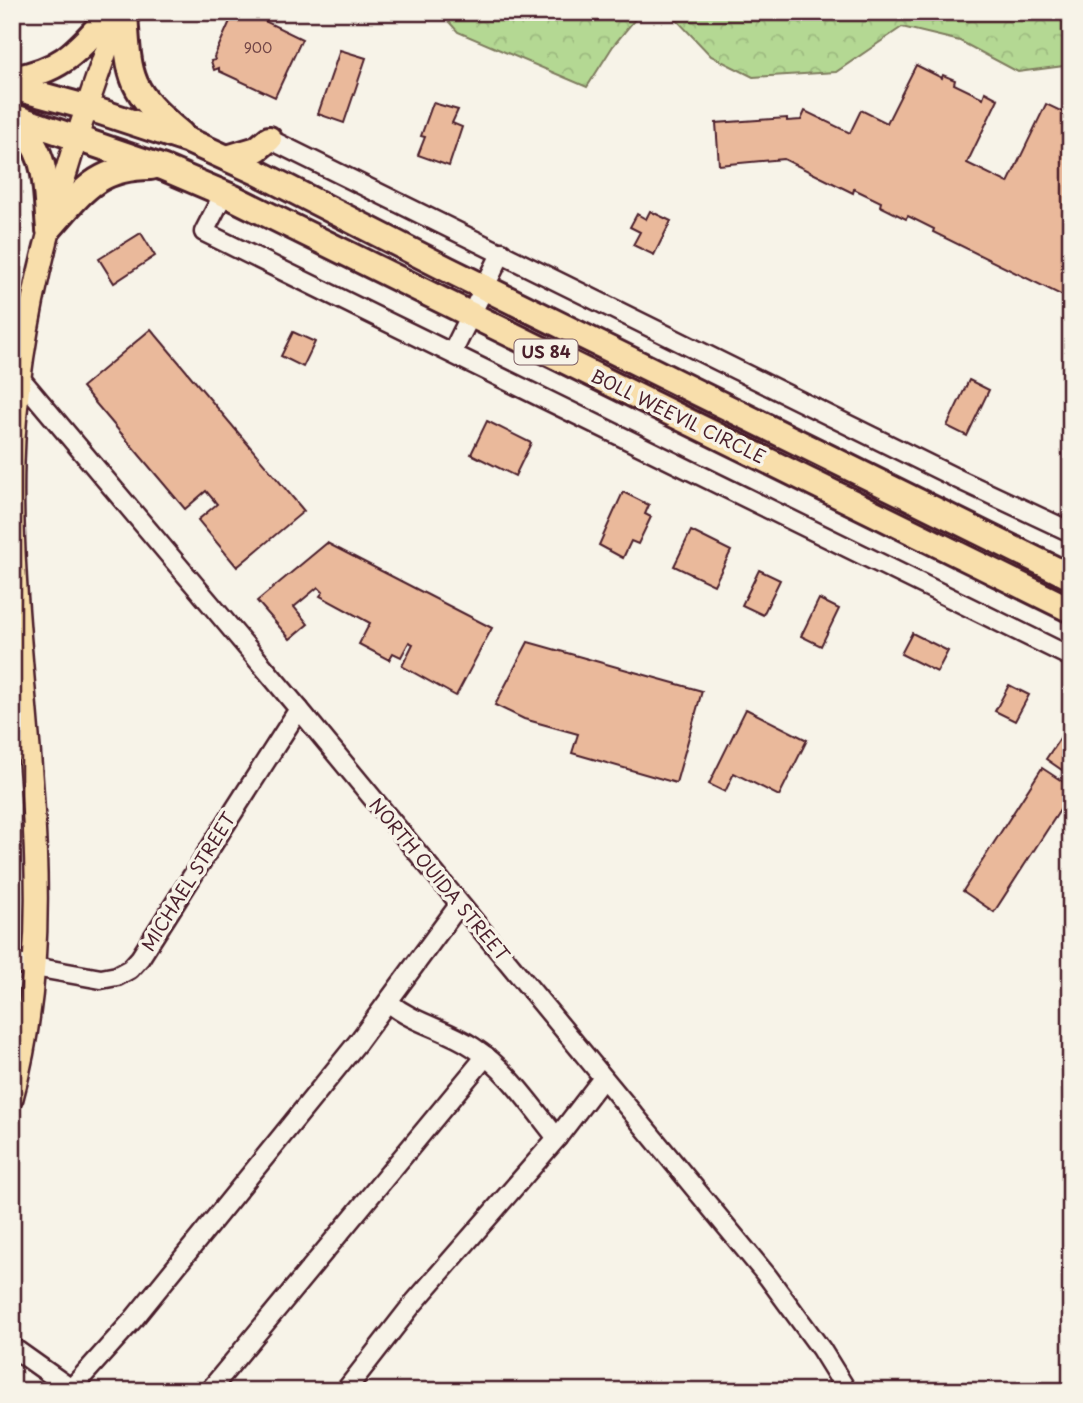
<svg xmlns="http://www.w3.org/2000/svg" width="1083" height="1403" font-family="'Playpen Sans',sans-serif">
	<defs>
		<pattern id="forest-crowns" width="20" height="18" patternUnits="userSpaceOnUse" patternTransform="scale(1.75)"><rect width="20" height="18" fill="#b4d893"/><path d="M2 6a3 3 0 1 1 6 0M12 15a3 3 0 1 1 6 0" fill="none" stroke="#9cb97f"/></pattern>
	</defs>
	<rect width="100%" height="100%" fill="#f7f3e8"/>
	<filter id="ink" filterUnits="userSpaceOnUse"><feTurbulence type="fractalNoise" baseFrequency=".0143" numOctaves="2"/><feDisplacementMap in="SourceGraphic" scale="14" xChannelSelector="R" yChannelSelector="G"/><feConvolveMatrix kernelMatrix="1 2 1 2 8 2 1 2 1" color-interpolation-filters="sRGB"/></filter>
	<g filter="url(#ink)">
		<g fill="url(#forest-crowns)" stroke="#7f7c5f" stroke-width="2">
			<path d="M440,12H641L613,46L587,87L458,32Z"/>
			<path d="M661,12H1071V65L1018,72L960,41L902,27L836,72L753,77L711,56L675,18Z"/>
		</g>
		<g fill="#eab99b" stroke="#4a1f2b" stroke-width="2">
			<path d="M234,12H246L302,39L275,97L219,71V68L214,70L211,61L215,60L214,57Z"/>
			<path d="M340,50L366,58L344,123L318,114Z"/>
			<path d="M916,65L942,78L943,75L955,80L954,84L983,98L985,92L998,99L967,163L1008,183L1046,104L1069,115L1071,111V300L933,232L934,229L908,216L906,219L880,206L881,202L854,189L853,193L784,159L719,165L716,123L787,118V121L801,120L805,111L850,133L861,110L887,123Z"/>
			<path d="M433,103L458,110L452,123L462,127L449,166L418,155L425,137L421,136Z"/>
			<path d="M650,211L671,221L654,255L633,245L640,232L630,227L637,214L646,219Z"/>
			<path d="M141,233L155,256L114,283L99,259Z"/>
			<path d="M151,329L304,511L237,567L198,520L217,504L206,491L185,509L82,387Z"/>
			<path d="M293,332L315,342L303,367L281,356Z"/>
			<path d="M969,380L989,390L967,436L947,426Z"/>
			<path d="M487,421L531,443L515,476L471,454Z"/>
			<path d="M623,492L649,505L645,514L651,517L638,544L631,541L623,558L599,545Z"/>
			<path d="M691,531L731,551L714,585L674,566Z"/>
			<path d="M327,543L492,628L456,696L402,666L413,644L409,642L401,657L393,653L389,660L359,644L370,623L320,596L323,592L318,587L294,607L308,624L290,639L257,601Z"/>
			<path d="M759,570L780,580L763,615L742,605Z"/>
			<path d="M819,599L839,609L821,646L801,636Z"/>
			<path d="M912,633L948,651L937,672L901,654Z"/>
			<path d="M528,642L702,691L676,783L572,753L578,734L524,719L495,705Z"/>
			<path d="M1009,685L1029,695L1015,721L995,711Z"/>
			<path d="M746,709L807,740L779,796L734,773L725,792L709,784Z"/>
			<path d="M1066,729L1071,732V756L1062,770L1046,759Z"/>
			<path d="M1042,768L1071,787V793L994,912L963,891Z"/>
		</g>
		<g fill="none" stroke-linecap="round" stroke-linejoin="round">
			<defs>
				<g id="minor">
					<path d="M269,139L960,480L1071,532"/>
					<path d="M224,193L204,232L1071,657"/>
					<path d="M452,353L502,252"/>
					<path d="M20,378L299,709L768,1277L821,1349L847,1391"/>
					<path d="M12,963L101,979L117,976L130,969L140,958L299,709"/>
					<path d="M388,1002C416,1025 445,1028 473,1047C507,1069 532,1107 557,1138"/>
					<path d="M12,1347L74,1391"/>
					<path d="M71,1389L132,1321L358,1042L459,905"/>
					<path d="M209,1391L486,1056"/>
					<path d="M345,1391L412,1305L557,1138L603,1078"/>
				</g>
				<path id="major" d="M12,1098C69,894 7,672 13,463C17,307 68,158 120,12"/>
				<g id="highway">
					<path d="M125,12C129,80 128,89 181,134"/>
					<path d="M12,79C65,70 78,49 112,12"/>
					<path d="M12,87L86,107L189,141L255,171L447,269L1071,577"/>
					<path d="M12,116L164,168L232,197L1071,610"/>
					<path d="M12,122C50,148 45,189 49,229"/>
					<path d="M227,158L257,149L269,139"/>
					<path d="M49,229C82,192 97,167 151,167"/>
				</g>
			</defs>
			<use href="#minor" stroke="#4a1f2b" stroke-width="23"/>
			<use href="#major" stroke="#4a1f2b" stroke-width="26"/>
			<use href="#highway" stroke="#4a1f2b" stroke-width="30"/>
			<use href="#minor" stroke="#f7f3e8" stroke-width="18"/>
			<use href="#major" stroke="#f8deab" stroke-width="21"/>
			<use href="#highway" stroke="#f8deab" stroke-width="24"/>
		</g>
	</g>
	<g text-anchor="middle" stroke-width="7" stroke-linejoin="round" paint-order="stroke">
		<g font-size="14" fill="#724647">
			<text x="258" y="53">900</text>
		</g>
		<rect fill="#f7f3e8" stroke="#7e5f64" stroke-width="2" x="514.5" y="339.5" width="63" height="25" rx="5"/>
		<g font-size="16" font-weight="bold" fill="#4a1f2b">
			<text x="546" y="358">US 84</text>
		</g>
		<g font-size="18" fill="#4a1f2b" stroke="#f7f3e8">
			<text transform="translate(678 417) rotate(26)" y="6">BOLL WEEVIL CIRCLE</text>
			<text transform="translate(439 880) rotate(50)" y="6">NORTH OUIDA STREET</text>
			<text transform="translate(189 882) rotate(-58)" y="6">MICHAEL STREET</text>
		</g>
	</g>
	<rect width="1083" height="1403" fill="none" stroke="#f7f3e8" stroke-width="42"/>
	<rect x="21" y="21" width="1041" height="1361" fill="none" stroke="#4a1f2b" stroke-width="2.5" filter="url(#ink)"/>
</svg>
